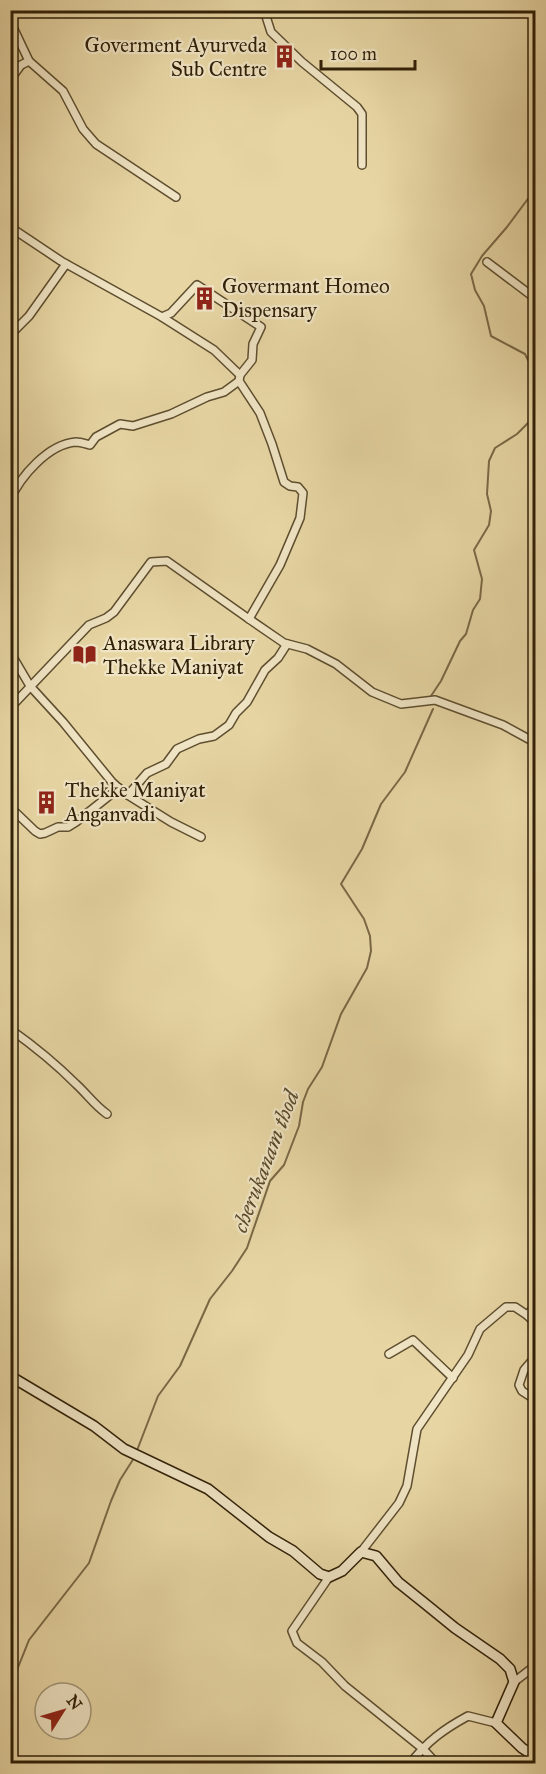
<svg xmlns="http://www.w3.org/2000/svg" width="546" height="1774" font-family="'IM FELL Great Primer',serif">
	<rect width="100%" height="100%" fill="#e7d6a4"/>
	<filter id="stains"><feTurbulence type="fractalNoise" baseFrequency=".00333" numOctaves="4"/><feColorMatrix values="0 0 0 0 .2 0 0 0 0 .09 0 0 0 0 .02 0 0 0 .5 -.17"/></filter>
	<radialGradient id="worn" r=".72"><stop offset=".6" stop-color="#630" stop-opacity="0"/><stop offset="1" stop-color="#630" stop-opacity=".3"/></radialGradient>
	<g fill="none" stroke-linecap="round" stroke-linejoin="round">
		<g stroke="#796846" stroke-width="2">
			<path d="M536,188L507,227L482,256L471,274L475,290L484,306L491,336L525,354L536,376"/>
			<path d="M527,358L536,355"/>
			<path d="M431,696L441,681L460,641L466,634L473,610L480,599L482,579L474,550L489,525L491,511L487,494L489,461L495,448L517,434L528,423L536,408"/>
			<path d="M136,1453L158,1396L180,1366L210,1299L232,1271L247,1248L270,1181L284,1165L299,1126L303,1102L308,1089L322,1067L341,1014L367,968L371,951L370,936L364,919L341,884L362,849L381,804L405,772L433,709"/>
			<path d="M10,1678L17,1670L29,1640L89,1563L111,1501L120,1480L134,1458"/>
		</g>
		<defs>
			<g id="street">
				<path d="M264,10L271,32L302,62L357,107L362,114V165"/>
				<path d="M10,21L29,61"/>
				<path d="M10,80L21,65L29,61L63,91L83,129L96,144L176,197"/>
				<path d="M10,227L61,261L162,317L171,313L197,285L261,327L253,344L252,360L240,375L239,381L260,413L272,444L284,482L290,486L298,487L303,493L300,518L280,565L249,619L284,643L307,649L336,664L372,692L401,704L435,700L503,725L536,743"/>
				<path d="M487,262L536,299"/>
				<path d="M162,317L214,350L240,375"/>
				<path d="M10,335L29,316L66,264"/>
				<path d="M10,500C20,477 48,444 76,442C80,442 86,444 90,445L96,437L120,424L133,426L171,414L207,397L224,392L239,381"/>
				<path d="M10,652L30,686L63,722L112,782L123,792L171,822L201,837"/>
				<path d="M10,708L89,625L106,618L114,612L151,562L167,561L249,619"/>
				<path d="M128,795L147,773L166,764L177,749L199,739L214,736L229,725L236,713L247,702L265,670L278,658L287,644"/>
				<path d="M10,807L35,831L40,834L45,833L58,827H68L76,822L119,788"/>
				<path d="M10,1029C34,1046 56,1064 76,1084C88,1095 94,1105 107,1114"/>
				<path d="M527,1315L536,1324"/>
				<path d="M389,1354L413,1340L453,1378"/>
				<path d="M536,1356L524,1370L519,1385L522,1391L536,1400"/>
				<path d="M361,1552L399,1503L407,1486L417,1429L468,1355L480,1329L506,1307H515L527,1315L536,1306"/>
				<path d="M329,1577L292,1631L297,1643L322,1662L345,1686L422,1748L437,1764"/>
				<path d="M514,1682L536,1665"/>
				<path d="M410,1764C426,1742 444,1729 468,1716L496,1723"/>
				<path d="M525,1764L534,1756"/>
			</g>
			<path id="secondary" d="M10,1376L94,1426L124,1449L208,1489L269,1537L293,1551L320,1574L329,1577L342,1571L361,1552L376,1556L398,1582L423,1602L455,1628L500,1659L510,1669L514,1682L496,1723L522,1748L536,1757"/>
		</defs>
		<use href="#street" stroke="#5e4e2f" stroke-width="10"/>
		<use href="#secondary" stroke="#312008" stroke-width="12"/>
		<use href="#street" stroke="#efe4c4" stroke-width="7"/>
		<use href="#secondary" stroke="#efe4c4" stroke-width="9"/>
	</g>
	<defs>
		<symbol id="building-bare" viewBox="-9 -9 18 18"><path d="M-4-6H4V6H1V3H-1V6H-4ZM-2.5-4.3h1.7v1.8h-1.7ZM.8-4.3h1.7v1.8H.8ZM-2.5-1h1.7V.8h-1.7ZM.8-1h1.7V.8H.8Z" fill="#8f2418" stroke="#efe4c4" stroke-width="2.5" paint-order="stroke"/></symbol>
		<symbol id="library-bare" viewBox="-9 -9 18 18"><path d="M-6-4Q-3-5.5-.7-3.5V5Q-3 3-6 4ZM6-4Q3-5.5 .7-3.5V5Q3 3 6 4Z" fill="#8f2418" stroke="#efe4c4" stroke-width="2.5" paint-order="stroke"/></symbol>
	</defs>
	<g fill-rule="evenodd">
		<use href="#building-bare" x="268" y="40" width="33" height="33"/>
		<use href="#building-bare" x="188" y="282" width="33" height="33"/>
		<use href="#library-bare" x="68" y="638" width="33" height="33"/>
		<use href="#building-bare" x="30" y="786" width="33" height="33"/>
	</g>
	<g text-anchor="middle" stroke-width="4.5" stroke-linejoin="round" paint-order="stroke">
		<g font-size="21" fill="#312008" stroke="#efe4c4" text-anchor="start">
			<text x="267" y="52" text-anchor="end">Goverment Ayurveda<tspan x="267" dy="24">Sub Centre</tspan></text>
			<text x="222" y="293">Govermant Homeo<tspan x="222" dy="24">Dispensary</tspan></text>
			<text x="103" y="650">Anaswara Library<tspan x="103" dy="24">Thekke Maniyat</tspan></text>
			<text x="65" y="797">Thekke Maniyat<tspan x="65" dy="24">Anganvadi</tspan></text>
		</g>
		<g font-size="22" font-style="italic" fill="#5b4a2c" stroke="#efe4c4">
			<text transform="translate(265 1161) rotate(-69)" y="8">cherukanam thod</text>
		</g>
	</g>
	<rect width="546" height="1774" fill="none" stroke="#e7d6a4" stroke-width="36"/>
	<rect x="12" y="12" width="522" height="1750" fill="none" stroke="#312008" stroke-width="3"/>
	<rect x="18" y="18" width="510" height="1738" fill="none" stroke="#312008" stroke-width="1.5"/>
	<g transform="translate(63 1711) rotate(53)"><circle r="28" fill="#efe4c4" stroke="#a39679" stroke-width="1.5"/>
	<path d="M0-4.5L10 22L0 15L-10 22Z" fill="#8f2418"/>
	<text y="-9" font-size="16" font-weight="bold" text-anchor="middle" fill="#312008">N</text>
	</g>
	<path d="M321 60v9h94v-9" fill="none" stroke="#312008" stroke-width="3"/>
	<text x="330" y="60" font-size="18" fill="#312008" stroke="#efe4c4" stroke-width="4.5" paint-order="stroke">100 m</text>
	<rect width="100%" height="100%" filter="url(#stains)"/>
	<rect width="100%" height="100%" fill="url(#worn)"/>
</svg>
